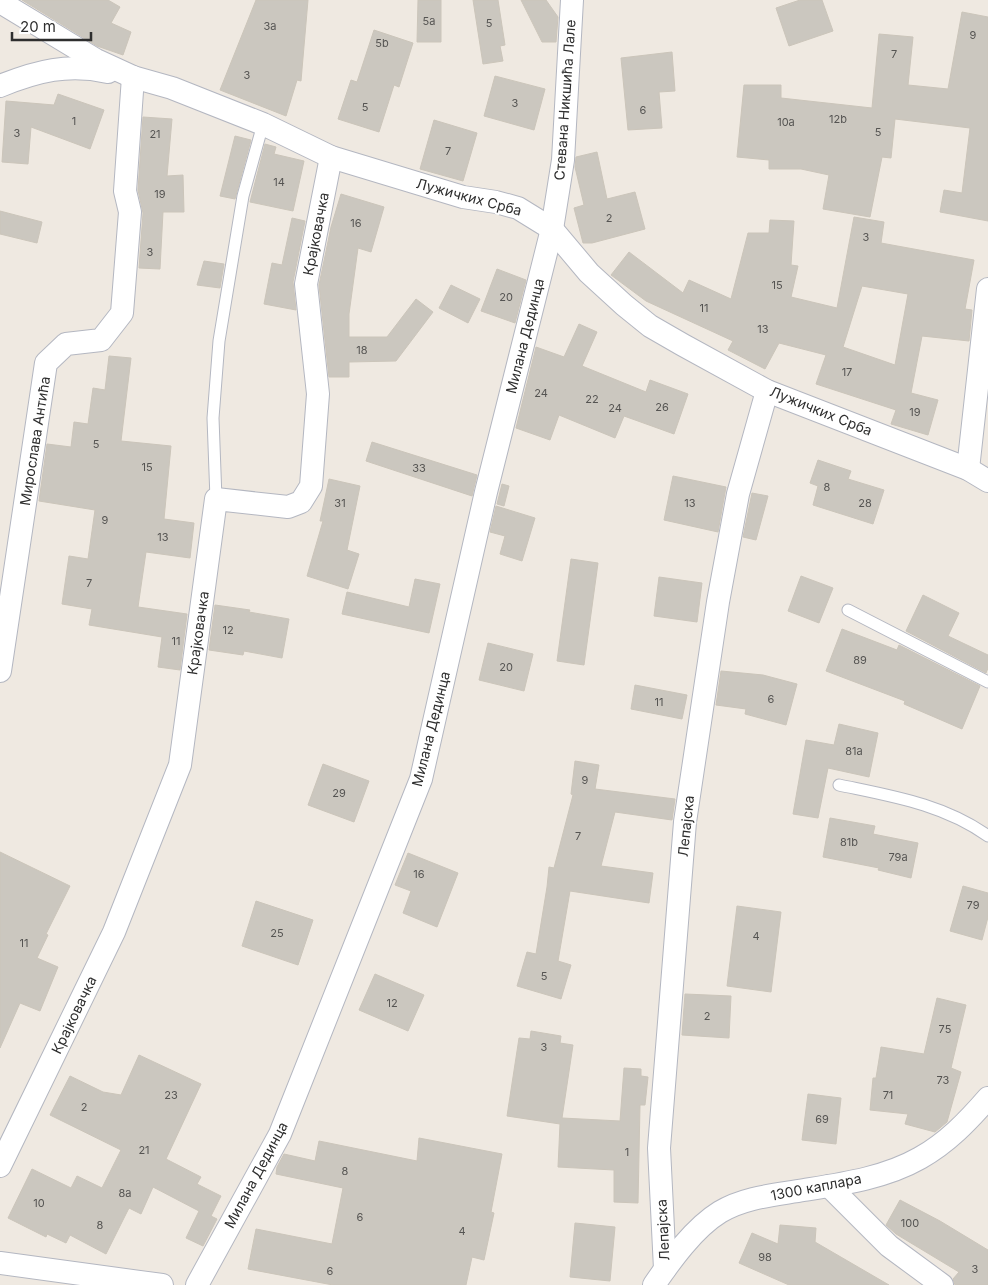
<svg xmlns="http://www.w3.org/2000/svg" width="988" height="1285" font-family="Inter,sans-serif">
	<rect width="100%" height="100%" fill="#efe9e1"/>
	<g fill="#cbc7bf" stroke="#cbc5ba" fill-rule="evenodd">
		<path d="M22,0H108L120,7L111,23L131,32L123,55L97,46Z"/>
		<path d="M256,0H308L301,81L297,80L286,116L220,90Z"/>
		<path d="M418,0H441V42H417Z"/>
		<path d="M473,0H498L505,45L500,46L503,61L483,64Z"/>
		<path d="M521,0H546L558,17L556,42H542Z"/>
		<path d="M800,0H822L833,31L789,46L776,8Z"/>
		<path d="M962,12L988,17V221L940,212L944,190L962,193L970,128L895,119L891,158L882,157L870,217L823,209L829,175L801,169H769V160L737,157L744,85H781V98L872,108L879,34L913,37L908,85L948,89Z"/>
		<path d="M374,30L413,43L399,87L394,85L379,132L338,119L351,80L357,82Z"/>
		<path d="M672,52L675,91L659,92L662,128L628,130L621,58Z"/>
		<path d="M495,76L545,89L534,130L484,116Z"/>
		<path d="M58,94L104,110L90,149L31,127L28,164L2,162L6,101L54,105Z"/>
		<path d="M143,117L172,119L167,176L183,175L184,212H163L160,269L139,268L143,213L138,190Z"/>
		<path d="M434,120L477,133L463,181L420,169Z"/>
		<path d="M235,136L251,140L235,199L220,196Z"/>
		<path d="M265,144L276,147L274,154L304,161L293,211L250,202Z"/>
		<path d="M597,152L607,199L635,192L645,229L592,243H583L574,208L584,205L575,167L576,157Z"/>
		<path d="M341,194L384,207L371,252L358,248L349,314V337H387L416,299L433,312L396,361L349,362V377H329L319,285L331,227Z"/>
		<path d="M0,211L42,222L37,243L0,234Z"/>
		<path d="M854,217L884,222L881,243L974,260L965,309L972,310L969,341L922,336L911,393L938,400L928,435L891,424L896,410L816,384L826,355L779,343L765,369L728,350L733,341L646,301L611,275L629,252L683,293L689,280L731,299L748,233H769L770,220L794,221L791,265L798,266L791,297L837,308ZM862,286L908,294L895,365L843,347Z"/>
		<path d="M292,218L305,221L293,282L296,310L264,304L272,263L282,265Z"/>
		<path d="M204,261L224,264L220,288L197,285Z"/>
		<path d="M497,269L526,280L515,323L481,311Z"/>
		<path d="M451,285L480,299L468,323L439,308Z"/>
		<path d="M579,324L597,332L582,366L646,392L650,380L688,394L674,434L624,416L615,438L559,415L550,440L516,428L536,347L564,357Z"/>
		<path d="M109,356L131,358L121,441L171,446L164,519L194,523L190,558L146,552L138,607L187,614L180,670L158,667L162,637L89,625L92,609L62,604L69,556L88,559L95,510L39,501L47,444L71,447L74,422L88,424L93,388L105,390Z"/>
		<path d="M372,442L477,475L472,496L366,461Z"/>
		<path d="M818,460L851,471L848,479L884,490L873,524L813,505L818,486L810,483Z"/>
		<path d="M673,476L726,487L718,532L664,520Z"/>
		<path d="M329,479L360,486L347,550L359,554L348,589L307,576L323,521H320Z"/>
		<path d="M502,484L509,486L504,506L497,504Z"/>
		<path d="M752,493L768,496L756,540L743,537Z"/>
		<path d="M496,506L535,518L522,561L500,554L505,536L490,532Z"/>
		<path d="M571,559L598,563L584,665L557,661Z"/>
		<path d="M801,576L833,588L819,623L788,611Z"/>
		<path d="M659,577L702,583L697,622L654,616Z"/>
		<path d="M415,579L440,584L429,633L342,614L347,592L409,607Z"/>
		<path d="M923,595L959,613L948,636L988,655V668L986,673L906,631Z"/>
		<path d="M215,605L250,610L249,612L289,619L282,658L244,651L243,655L209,650Z"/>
		<path d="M842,629L897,650L899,645L980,686L962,729L904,704L905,701L826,671Z"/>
		<path d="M488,643L533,654L524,691L479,680Z"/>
		<path d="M721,671L763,675L797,684L786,725L745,714L746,709L716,705Z"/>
		<path d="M635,685L687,695L682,719L631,709Z"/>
		<path d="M839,724L878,733L869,777L828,768L818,818L793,814L806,740L834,745Z"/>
		<path d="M575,761L599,765L595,789L675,799L672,820L615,812L601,866L653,873L649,903L570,891L558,961L571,965L561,999L517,986L527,952L536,954L547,887L549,867L554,868L573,795L571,794Z"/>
		<path d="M323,764L369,781L354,822L308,805Z"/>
		<path d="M830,818L875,826L873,834L918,843L911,878L878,870L879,868L823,857Z"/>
		<path d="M0,852L70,886L46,934L48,935L37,958L58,967L40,1011L20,1003L0,1048Z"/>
		<path d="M408,853L458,873L437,927L403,913L411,891L395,885Z"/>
		<path d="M963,886L988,893V917L982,940L950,931Z"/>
		<path d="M256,901L313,920L298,965L242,946Z"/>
		<path d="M737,906L781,912L771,992L727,986Z"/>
		<path d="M375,974L424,995L408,1031L359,1010Z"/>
		<path d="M685,994L731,996L729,1038L682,1035Z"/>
		<path d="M937,998L966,1005L951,1068L961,1072L947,1122L935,1132L905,1124L908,1114L870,1110L873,1078H876L881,1047L924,1054Z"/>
		<path d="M531,1031L561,1036L560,1043L573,1045L562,1118L620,1121L624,1068L641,1069V1076L648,1077L645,1105H640L638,1203L614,1202V1170L558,1167L560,1124L507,1116L519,1038L530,1039Z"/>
		<path d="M139,1055L201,1084L166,1159L201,1177L197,1184L221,1196L211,1216L217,1219L203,1246L186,1238L199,1211L153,1187L141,1214L129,1208L106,1254L70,1235L66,1243L47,1234L46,1237L8,1218L32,1169L71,1188L77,1176L102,1188L121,1150L50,1115L70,1076L103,1092L121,1095Z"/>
		<path d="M808,1094L841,1098L836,1144L802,1140Z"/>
		<path d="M419,1138L502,1154L491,1212L494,1213L484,1260L472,1257L466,1285H333L248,1269L256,1229L332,1244L343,1188L276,1174L277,1167L284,1154L315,1161L319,1141L417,1161Z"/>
		<path d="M900,1200L940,1221L988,1250V1285H955L953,1279L959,1272L896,1234L886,1225Z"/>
		<path d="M575,1223L615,1227L610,1281L570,1277Z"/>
		<path d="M780,1225L816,1228L815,1242L889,1285H789L739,1263L752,1233L778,1244Z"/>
	</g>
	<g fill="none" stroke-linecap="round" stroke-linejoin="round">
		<defs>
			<g id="service">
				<path d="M216,499L213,418L219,341L243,196L263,124"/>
				<path d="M848,610L988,682"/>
				<path d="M839,785C891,796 943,804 988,836"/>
			</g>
			<g id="minor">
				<path d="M0,2L96,60L133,77L172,88L263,124L331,157L463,197L496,202L518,208L552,229L589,273L624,305L650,326L683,345L767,391L968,469L988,481"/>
				<path d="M0,86C37,71 68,63 108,72"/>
				<path d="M968,469L988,289"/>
				<path d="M0,671L46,363L66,344L101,340L122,313L130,212L125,191L133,77"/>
				<path d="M0,1166L114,932L180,765L216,499L288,507L301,502L311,486L318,394L306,284L331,157"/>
				<path d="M829,1186L889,1246L942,1285"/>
				<path d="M0,1263L162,1285"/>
				<path d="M665,1269L659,1148L685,822L718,602L738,494L767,391"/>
				<path d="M197,1285L280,1134L421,779L486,492L552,229L563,160L572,0"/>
				<path d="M654,1285C671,1260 694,1228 720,1212C745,1197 775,1195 804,1190C842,1184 885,1178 920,1158C947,1143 968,1121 988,1098"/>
			</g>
		</defs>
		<use href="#service" stroke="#b4b7c1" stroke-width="13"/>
		<use href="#minor" stroke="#b4b7c1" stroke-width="24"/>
		<use href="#service" stroke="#fff" stroke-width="11"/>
		<use href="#minor" stroke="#fff" stroke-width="22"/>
	</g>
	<g text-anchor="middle" stroke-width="4" stroke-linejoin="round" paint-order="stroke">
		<g font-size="11" fill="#555452">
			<text x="429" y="25">5a</text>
			<text x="489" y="27">5</text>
			<text x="270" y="30">3a</text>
			<text x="973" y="39">9</text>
			<text x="382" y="47">5b</text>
			<text x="894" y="58">7</text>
			<text x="247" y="79">3</text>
			<text x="515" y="107">3</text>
			<text x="365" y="111">5</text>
			<text x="643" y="114">6</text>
			<text x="838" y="123">12b</text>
			<text x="74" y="125">1</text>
			<text x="786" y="126">10a</text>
			<text x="878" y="136">5</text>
			<text x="17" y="137">3</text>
			<text x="155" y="138">21</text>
			<text x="448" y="155">7</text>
			<text x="279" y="186">14</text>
			<text x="160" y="198">19</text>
			<text x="609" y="222">2</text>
			<text x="356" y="227">16</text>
			<text x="866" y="241">3</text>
			<text x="150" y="256">3</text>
			<text x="777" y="289">15</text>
			<text x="506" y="301">20</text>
			<text x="704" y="312">11</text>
			<text x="763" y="333">13</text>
			<text x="362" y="354">18</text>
			<text x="847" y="376">17</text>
			<text x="541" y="397">24</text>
			<text x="592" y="403">22</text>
			<text x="662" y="411">26</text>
			<text x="615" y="412">24</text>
			<text x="915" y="416">19</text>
			<text x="96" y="448">5</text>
			<text x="147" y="471">15</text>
			<text x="419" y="472">33</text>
			<text x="827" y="491">8</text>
			<text x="340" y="507">31</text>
			<text x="690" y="507">13</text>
			<text x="865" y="507">28</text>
			<text x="105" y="524">9</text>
			<text x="163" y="541">13</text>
			<text x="89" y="587">7</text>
			<text x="228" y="634">12</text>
			<text x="176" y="645">11</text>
			<text x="860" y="664">89</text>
			<text x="506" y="671">20</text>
			<text x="771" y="703">6</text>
			<text x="659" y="706">11</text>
			<text x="854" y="755">81a</text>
			<text x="585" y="784">9</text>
			<text x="339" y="797">29</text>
			<text x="578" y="840">7</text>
			<text x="849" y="846">81b</text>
			<text x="898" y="861">79a</text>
			<text x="419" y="878">16</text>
			<text x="973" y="909">79</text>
			<text x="277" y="937">25</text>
			<text x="756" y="940">4</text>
			<text x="24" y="947">11</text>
			<text x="544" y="980">5</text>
			<text x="392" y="1007">12</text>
			<text x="707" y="1020">2</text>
			<text x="945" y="1033">75</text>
			<text x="544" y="1051">3</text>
			<text x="943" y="1084">73</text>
			<text x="171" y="1099">23</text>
			<text x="888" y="1099">71</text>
			<text x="84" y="1111">2</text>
			<text x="822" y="1123">69</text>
			<text x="144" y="1154">21</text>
			<text x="627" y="1156">1</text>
			<text x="345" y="1175">8</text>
			<text x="125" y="1197">8a</text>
			<text x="39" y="1207">10</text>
			<text x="360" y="1221">6</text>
			<text x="910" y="1227">100</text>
			<text x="100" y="1229">8</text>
			<text x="462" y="1235">4</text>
			<text x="765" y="1261">98</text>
			<text x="975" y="1273">3</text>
			<text x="330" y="1275">6</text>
		</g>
		<g font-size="14" fill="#2e2e2e" stroke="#fff">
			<text transform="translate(565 100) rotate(-86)" y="5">Стевана Никшића Лале</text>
			<text transform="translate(469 197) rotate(15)" y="5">Лужичких Срба</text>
			<text transform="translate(316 234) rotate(-79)" y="5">Крајковачка</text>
			<text transform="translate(525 336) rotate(-76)" y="5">Милана Дединца</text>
			<text transform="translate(821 411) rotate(22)" y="5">Лужичких Срба</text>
			<text transform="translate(35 441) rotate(-81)" y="5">Мирослава Антића</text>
			<text transform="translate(198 633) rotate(-82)" y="5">Крајковачка</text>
			<text transform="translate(431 729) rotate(-76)" y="5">Милана Дединца</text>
			<text transform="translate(686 826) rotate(-84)" y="5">Лепајска</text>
			<text transform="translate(74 1015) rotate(-64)" y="5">Крајковачка</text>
			<text transform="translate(256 1175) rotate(-62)" y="5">Милана Дединца</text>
			<text transform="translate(816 1187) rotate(-11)" y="5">1300 каплара</text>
			<text transform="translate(663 1230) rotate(-93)" y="5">Лепајска</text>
		</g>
	</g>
	<path d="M12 32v8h79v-8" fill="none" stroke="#2e2e2e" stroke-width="2.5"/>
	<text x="20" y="32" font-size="15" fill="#2e2e2e" stroke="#ffffff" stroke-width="4" paint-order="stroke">20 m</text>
</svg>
